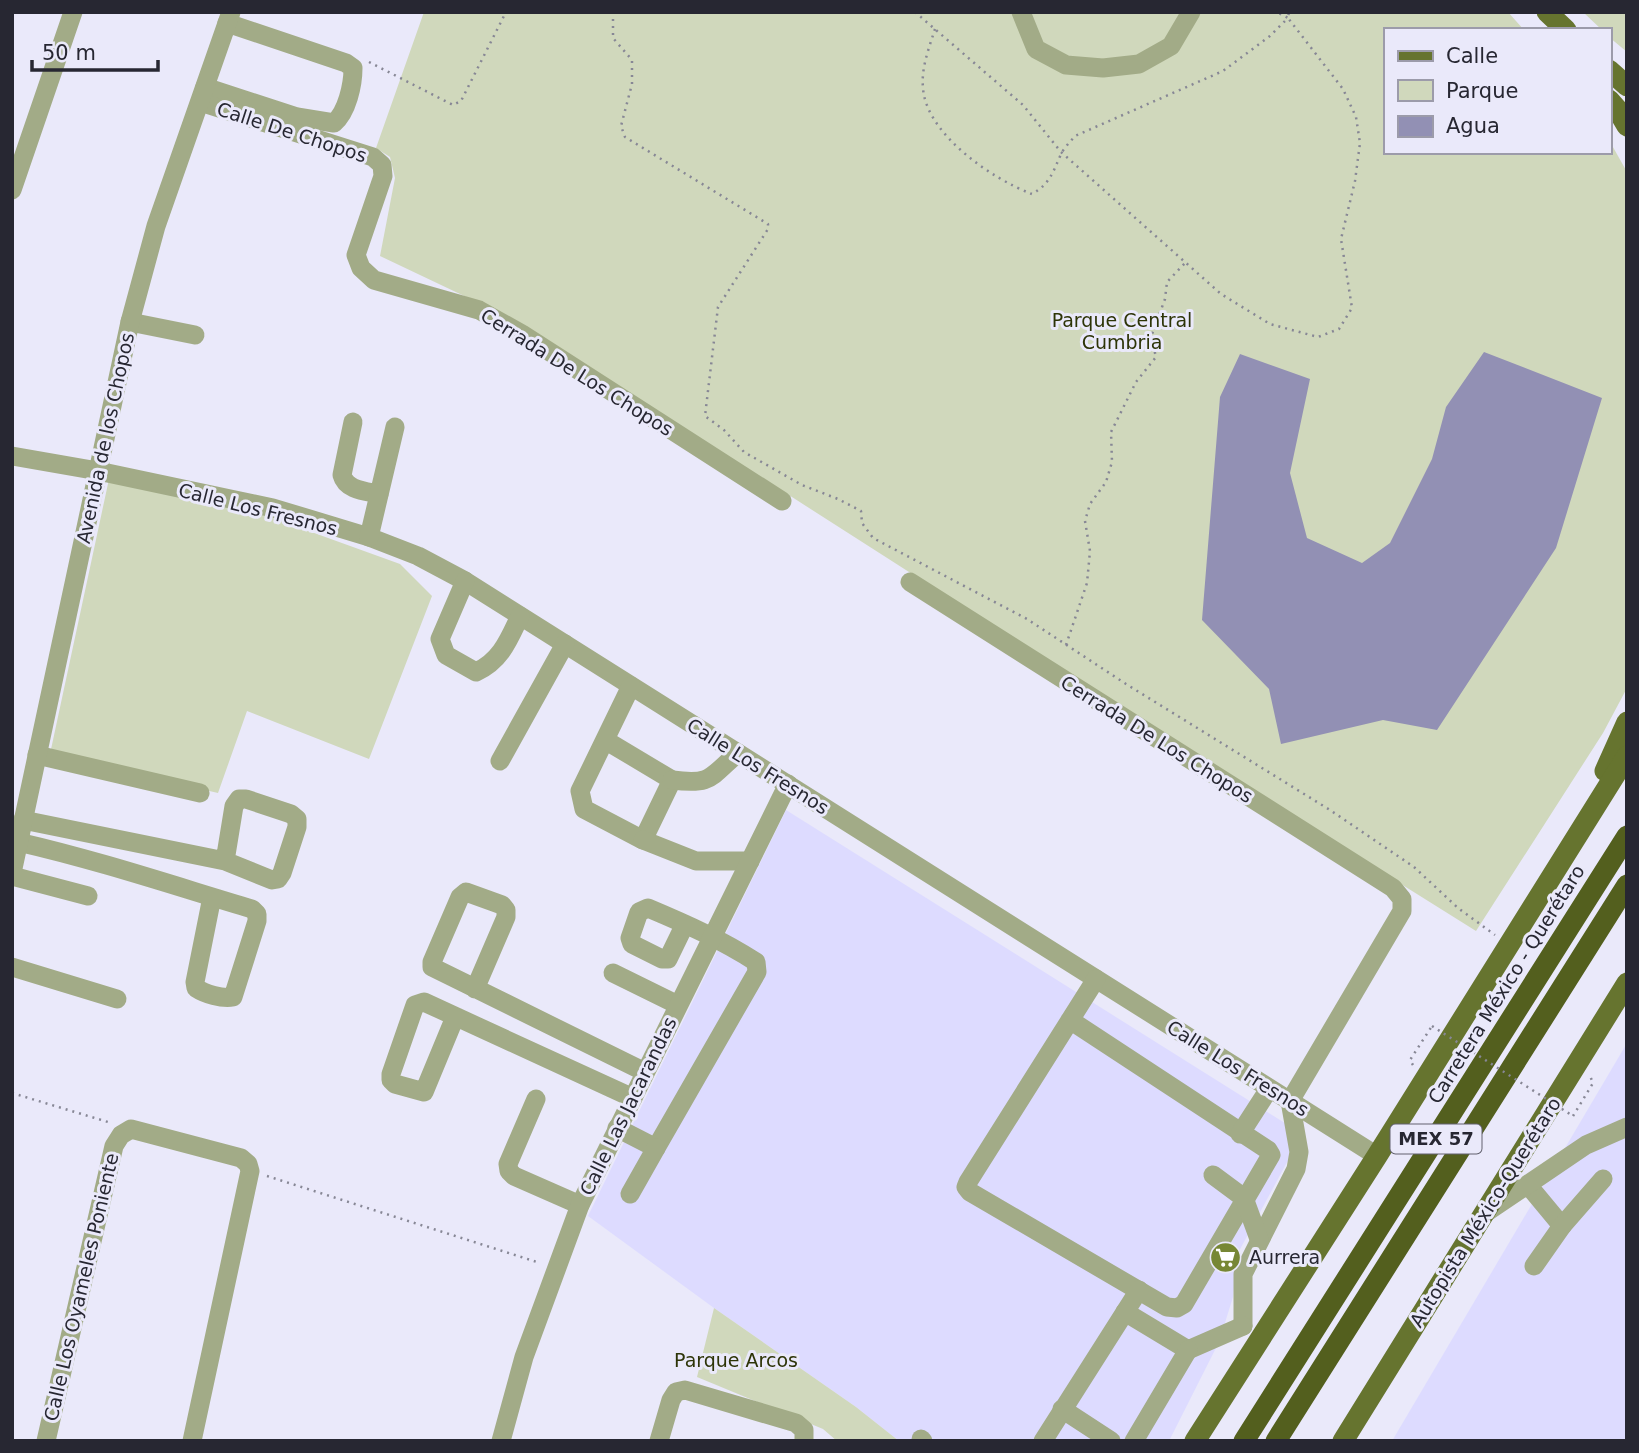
<svg xmlns="http://www.w3.org/2000/svg" width="1639" height="1453" font-family="'DejaVu Sans',sans-serif">
	<rect width="100%" height="100%" fill="#eae9fa"/>
	<g fill="#dddbff">
		<path d="M786,810L1288,1125L1293,1151L1238,1253L1233,1297L1219,1342L1169,1441H899L856,1407L714,1308L588,1216Z"/>
		<path d="M1627,1043V1441H1392Z"/>
	</g>
	<g fill="#d0d8bc">
		<path d="M424,12H1508L1524,30H1385V152H1609V140L1627,172V688L1603,733L1476,931L1187,750L517,321L380,256L395,178L390,157L376,148Z"/>
		<path d="M1583,12H1627V52L1609,37V30H1602Z"/>
		<path d="M109,479L270,517L400,564L432,596L369,759L247,711L218,793L50,754Z"/>
		<path d="M714,1308L856,1407L899,1441H837L823,1429L697,1377Z"/>
	</g>
	<path fill="#9290b4" d="M1484,352L1602,398L1556,548L1437,730L1383,720L1281,744L1269,689L1202,620L1220,397L1240,354L1310,379L1290,473L1307,538L1362,563L1390,543L1432,459L1446,407Z"/>
	<g fill="none" stroke-linecap="round" stroke-linejoin="round">
		<g stroke="#878795" stroke-width="2.5" stroke-dasharray="2 5" stroke-linecap="butt">
			<path d="M613,12V38L632,60V84L621,126L625,137L768,224V229L718,307L705,416L724,430L744,452L802,485L838,499L861,511L862,523L873,538L1027,619L1126,684L1330,810L1414,867L1458,908L1495,935"/>
			<path d="M915,12L1023,105L1061,152L1221,294L1270,324L1318,337L1339,329L1352,308L1341,239L1355,181L1360,143L1356,117L1343,89L1288,18L1289,12"/>
			<path d="M935,29C929,48 921,68 923,88C926,134 992,179 1032,194C1050,184 1053,172 1061,154C1064,148 1070,142 1075,136L1223,71L1270,36L1288,18L1277,12"/>
			<path d="M369,62L453,105L461,101L506,12"/>
			<path d="M1066,645L1087,583L1090,551L1085,521L1090,504L1106,482L1112,462L1111,432L1136,382L1156,357L1151,337L1165,299L1167,282L1185,263"/>
			<path d="M1413,1065L1410,1060L1432,1026"/>
			<path d="M12,1093L108,1122"/>
			<path d="M1573,1116L1593,1083L1590,1076"/>
			<path d="M267,1176L540,1263"/>
		</g>
		<g stroke="#a2ab87" stroke-width="19">
			<path d="M1021,12L1036,49L1066,65L1103,68L1139,64L1171,46L1191,12"/>
			<path d="M205,87L297,117L334,123C347,112 353,85 353,68L346,63L227,23"/>
			<path d="M200,102L373,157L382,165L383,176L356,255L361,268L374,280L479,310L522,334L782,501"/>
			<path d="M12,190L73,12"/>
			<path d="M130,322L195,335"/>
			<path d="M353,422L342,475C346,490 365,491 379,494"/>
			<path d="M12,456L98,471L273,508L369,537L418,556L465,581L1377,1156"/>
			<path d="M369,537L395,427"/>
			<path d="M465,581L440,639L446,655L476,672C501,661 509,639 520,616"/>
			<path d="M910,582L1393,888L1402,899V911L1290,1101L1299,1152L1296,1169L1243,1274V1326"/>
			<path d="M605,740L672,780L643,840L584,809L580,791L631,686"/>
			<path d="M37,755L200,793"/>
			<path d="M500,761L565,644"/>
			<path d="M672,780C712,785 709,778 738,753"/>
			<path d="M23,820L225,861L272,880L278,879L282,873L297,827V819L291,814L246,799H239L234,806L225,861"/>
			<path d="M643,840L696,861H750"/>
			<path d="M18,842C97,860 175,886 252,909L257,914V921L233,997C222,999 205,994 196,988L195,982L212,897"/>
			<path d="M12,873L130,322L156,226L231,12"/>
			<path d="M12,876L88,896"/>
			<path d="M12,967L117,999"/>
			<path d="M613,973L678,1005"/>
			<path d="M475,989L506,917V910L502,905L466,892L460,897L432,962V967L645,1072"/>
			<path d="M455,1017L424,1092L395,1084L391,1080V1074L415,1005L424,1002L633,1098"/>
			<path d="M1070,1020L1268,1150L1271,1155L1184,1304L1177,1308L1167,1307L970,1192L966,1187L968,1182L1096,979"/>
			<path d="M536,1099L508,1164L509,1171L514,1176L580,1205"/>
			<path d="M617,1128L656,1148L757,972L756,962C722,940 686,924 648,908L639,912L630,938L632,944L662,959H668L685,924"/>
			<path d="M1240,1134L1269,1089"/>
			<path d="M1213,1175L1244,1198L1259,1239"/>
			<path d="M1528,1185L1562,1226"/>
			<path d="M630,1194L656,1148"/>
			<path d="M1484,1214L1586,1145L1627,1127"/>
			<path d="M1534,1266L1562,1226L1603,1179"/>
			<path d="M1125,1312L1188,1350L1243,1326"/>
			<path d="M1062,1409L1111,1441"/>
			<path d="M921,1439L923,1441"/>
			<path d="M46,1441L114,1146L121,1135L131,1129L241,1158L248,1164L250,1171L192,1441"/>
			<path d="M501,1441L524,1357L580,1205L788,784"/>
			<path d="M659,1441L671,1400L676,1392L685,1390L796,1423L804,1430V1441"/>
			<path d="M1043,1441L1139,1290"/>
			<path d="M1134,1441L1188,1350"/>
		</g>
		<g stroke="#66742f" stroke-width="21">
			<path d="M1547,12L1566,30"/>
			<path d="M1609,70L1627,86"/>
			<path d="M1609,100L1617,109L1627,126"/>
			<path d="M1605,771L1627,722"/>
			<path d="M1195,1441L1377,1156L1627,756"/>
			<path d="M1343,1441L1627,983"/>
		</g>
		<g stroke="#535f1e" stroke-width="21">
			<path d="M1244,1441L1627,836"/>
			<path d="M1276,1441L1627,885"/>
		</g>
		<path stroke="#878795" stroke-width="2.5" stroke-dasharray="2 5" stroke-linecap="butt" d="M1432,1026L1573,1116"/>
	</g>
	<defs>
		<symbol id="supermarket-disc" viewBox="-11 -11 22 22"><circle r="9.5" fill="#778735" stroke="#eae9fa"/><path d="M-6-5.5h2.5l.6 2H6L4.5 2H-2.5L-4.4-4H-6ZM-1.5 3.2a1.3 1.3 0 1 0 .1 0ZM3 3.2a1.3 1.3 0 1 0 .1 0Z" fill="#fff"/></symbol>
	</defs>
	<g fill-rule="evenodd">
		<use href="#supermarket-disc" x="1208" y="1240" width="35" height="35"/>
	</g>
	<g text-anchor="middle" stroke-width="6" stroke-linejoin="round" paint-order="stroke">
		<rect fill="#eae9fa" stroke="#62616e" stroke-width="2" x="1390.5" y="1124.5" width="91" height="29" rx="5"/>
		<g font-size="18" font-weight="bold" fill="#272732">
			<text x="1436" y="1145">MEX 57</text>
		</g>
		<g font-size="19" fill="#272732" stroke="#eae9fa">
			<text transform="translate(292 132) rotate(18)" y="7">Calle De Chopos</text>
			<text transform="translate(577 372) rotate(32)" y="7">Cerrada De Los Chopos</text>
			<text transform="translate(105 438) rotate(-78)" y="7">Avenida de los Chopos</text>
			<text transform="translate(258 509) rotate(14)" y="7">Calle Los Fresnos</text>
			<text transform="translate(1157 739) rotate(32)" y="7">Cerrada De Los Chopos</text>
			<text transform="translate(758 766) rotate(32)" y="7">Calle Los Fresnos</text>
			<text transform="translate(1506 984) rotate(-58)" y="7">Carretera México - Querétaro</text>
			<text transform="translate(1238 1068) rotate(32)" y="7">Calle Los Fresnos</text>
			<text transform="translate(628 1106) rotate(-64)" y="7">Calle Las Jacarandas</text>
			<text transform="translate(1485 1212) rotate(-58)" y="7">Autopista México-Querétaro</text>
			<text transform="translate(81 1287) rotate(-77)" y="7">Calle Los Oyameles Poniente</text>
		</g>
		<g font-size="19" fill="#2d3407" stroke="#eae9fa">
			<text x="1122" y="327">Parque Central<tspan x="1122" dy="22">Cumbria</tspan></text>
			<text x="736" y="1367">Parque Arcos</text>
		</g>
		<g font-size="19" fill="#272732" stroke="#eae9fa" text-anchor="start">
			<text x="1249" y="1264">Aurrera</text>
		</g>
	</g>
	<rect width="1639" height="1453" fill="none" stroke="#272732" stroke-width="28"/>
	<rect x="1384" y="28" width="228" height="126" fill="#eae9fa" stroke="#9c9baa" stroke-width="2"/>
	<rect x="1398" y="51" width="35" height="10" fill="#66742f" stroke="#9c9baa" stroke-width="2"/>
	<text x="1446" y="63" font-size="21" fill="#272732">Calle</text>
	<rect x="1398" y="80" width="35" height="21" fill="#d0d8bc" stroke="#9c9baa" stroke-width="2"/>
	<text x="1446" y="98" font-size="21" fill="#272732">Parque</text>
	<rect x="1398" y="116" width="35" height="21" fill="#9290b4" stroke="#9c9baa" stroke-width="2"/>
	<text x="1446" y="133" font-size="21" fill="#272732">Agua</text>
	<path d="M32 60v10h126v-10" fill="none" stroke="#272732" stroke-width="3.5"/>
	<text x="42" y="60" font-size="21" fill="#272732" stroke="#eae9fa" stroke-width="5" paint-order="stroke">50 m</text>
</svg>
